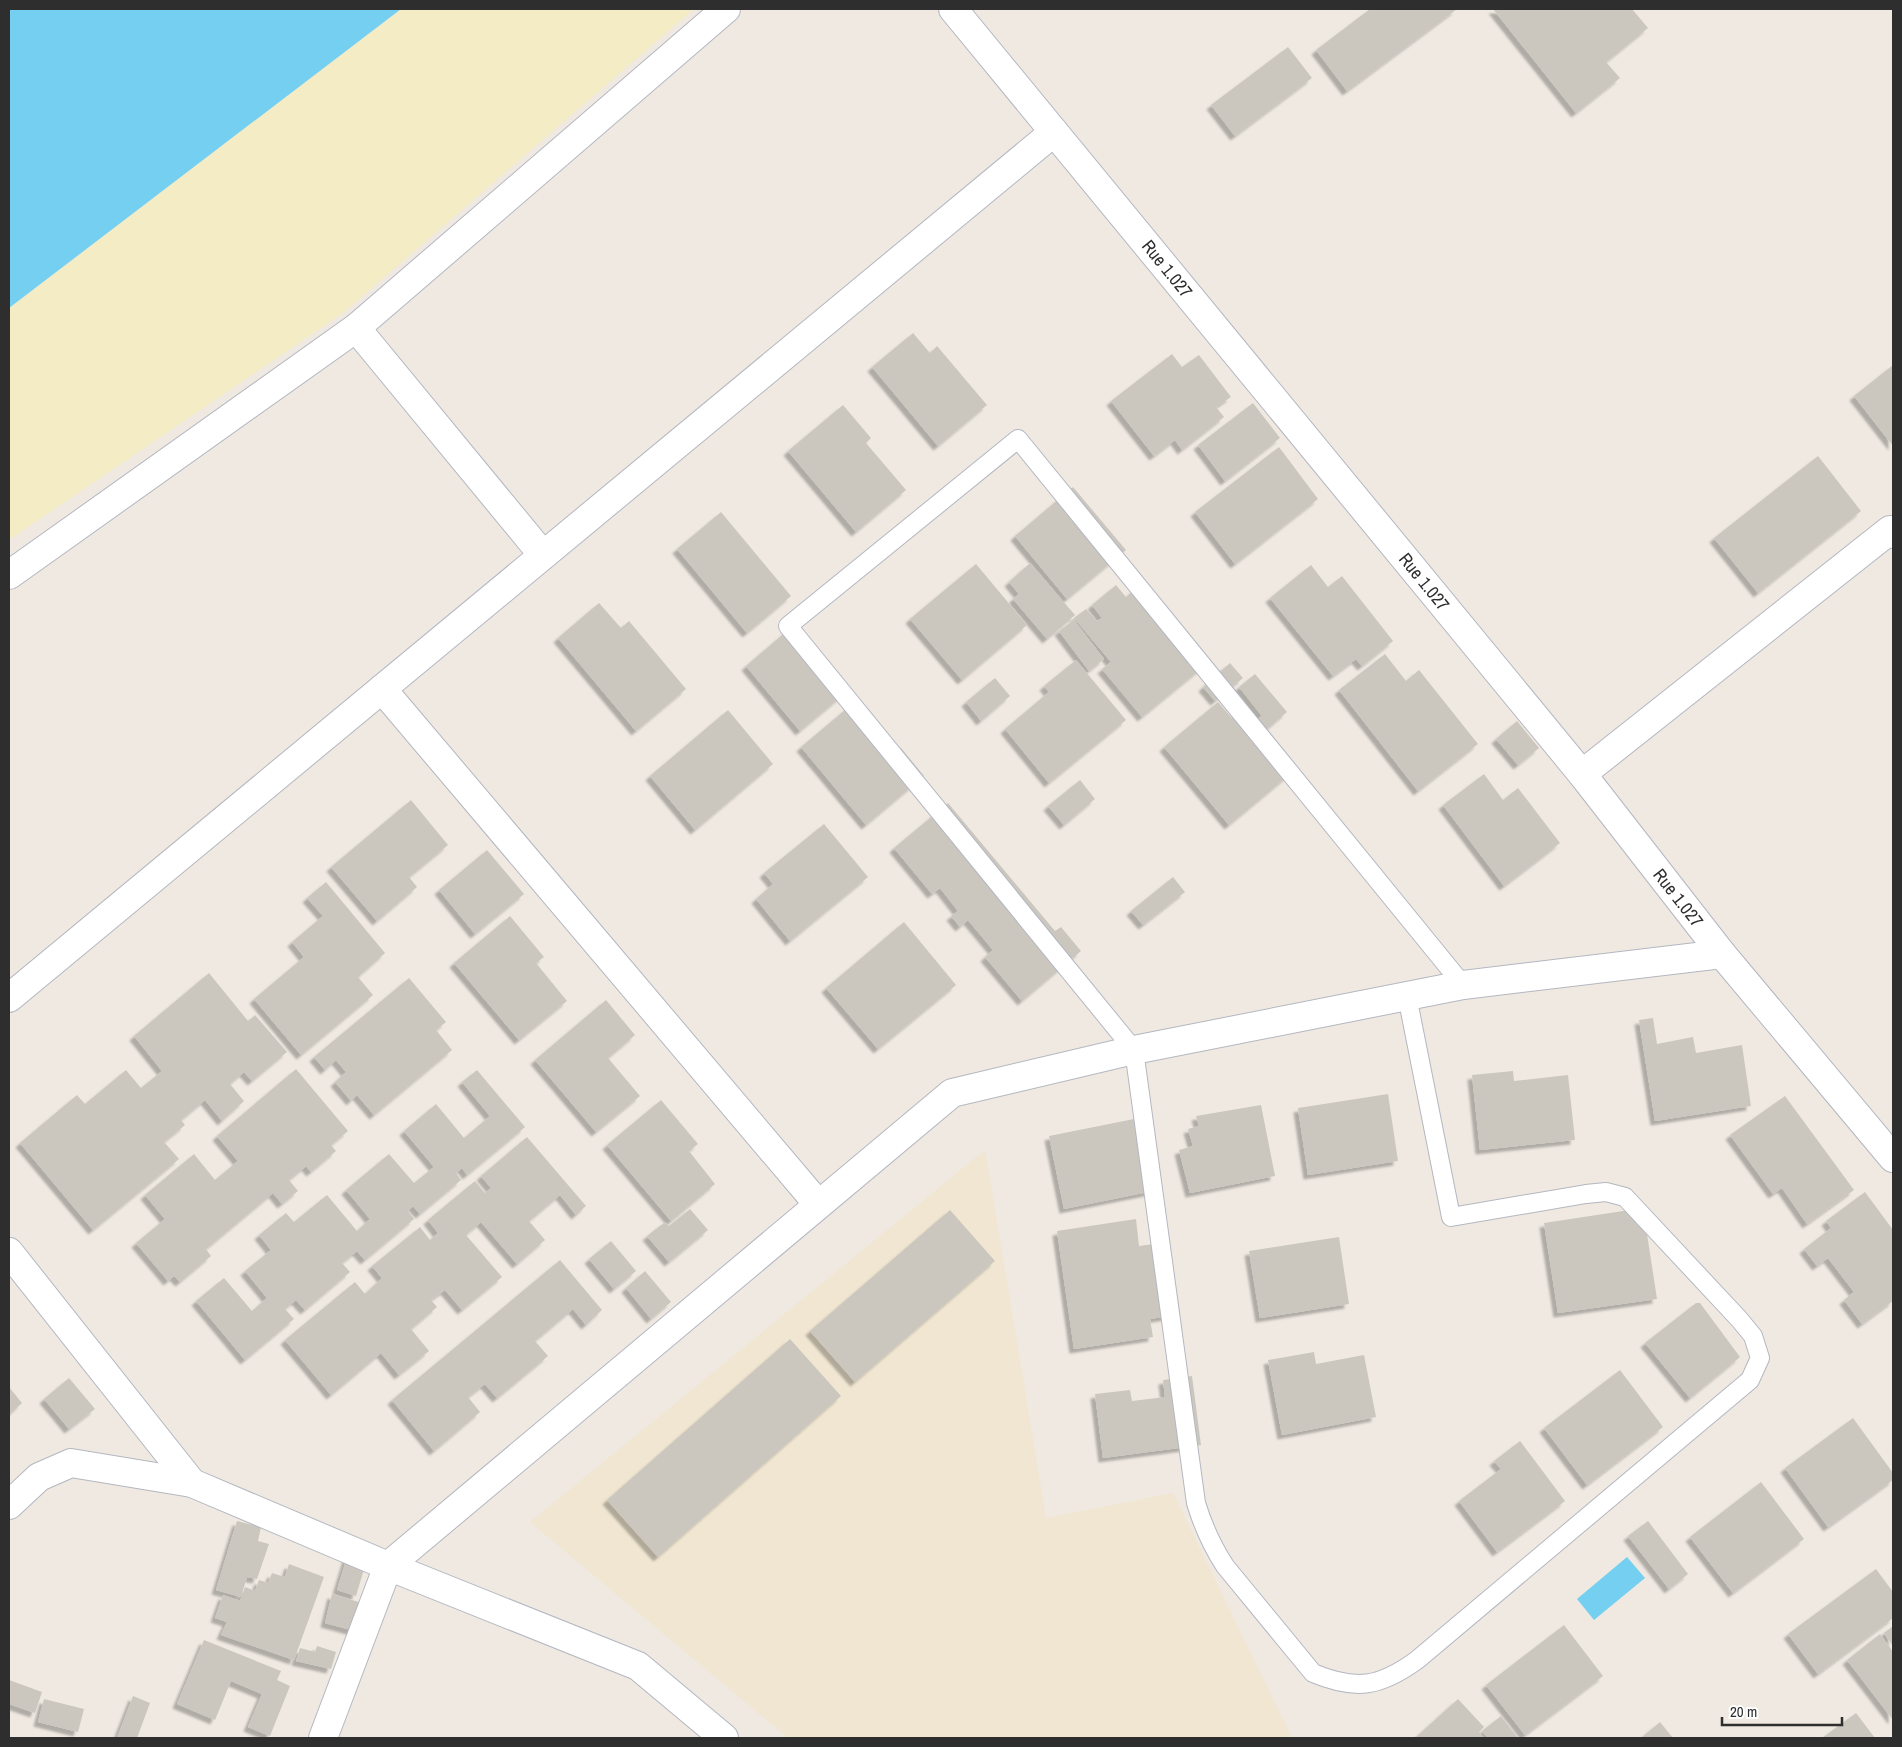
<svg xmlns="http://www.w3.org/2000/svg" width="1902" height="1747" font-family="'Archivo Narrow',sans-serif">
	<defs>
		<filter id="shadow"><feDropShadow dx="-4.5" dy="4.5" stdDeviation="1" flood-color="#0004"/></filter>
	</defs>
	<rect width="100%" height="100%" fill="#efe9e1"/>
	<path fill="#f0e6d1" d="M985,1150L1046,1518L1173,1493L1292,1738H788L530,1522Z"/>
	<path fill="#f3ecc5" d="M401,9H694L343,313L9,540V308Z"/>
	<g fill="#75cff0">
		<path d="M9,9H401L9,308Z"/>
		<path d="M1627,1557L1645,1578L1594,1620L1577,1599Z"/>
	</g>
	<g fill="#cbc7bf" filter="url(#shadow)">
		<path d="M1370,9H1457L1347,91L1316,50Z"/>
		<path d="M1493,9H1632L1648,28L1606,62L1620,78L1576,113Z"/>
		<path d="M1288,47L1312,78L1235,136L1211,105Z"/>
		<path d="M913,333L930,353L937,346L987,405L938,446L872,367Z"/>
		<path d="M1172,354L1182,367L1199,355L1231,397L1216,407L1224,417L1182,450L1175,440L1154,456L1111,401Z"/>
		<path d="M1893,365V446L1854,396Z"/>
		<path d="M1253,403L1280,438L1225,481L1198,445Z"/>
		<path d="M843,405L871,438L866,443L906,490L856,532L788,451Z"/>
		<path d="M1279,447L1318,499L1235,564L1195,512Z"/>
		<path d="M1818,456L1861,511L1758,593L1714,538Z"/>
		<path d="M1073,487L1126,550L1067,599L1015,536Z"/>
		<path d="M721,512L791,596L747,633L677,549Z"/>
		<path d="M1030,563L1075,615L1047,639L1013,599L1019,594L1009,582Z"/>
		<path d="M976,564L1027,625L962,680L910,619Z"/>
		<path d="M1311,565L1328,587L1342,576L1393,641L1362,666L1356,659L1333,676L1270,598Z"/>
		<path d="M1141,584L1203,667L1142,717L1102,669L1111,662L1074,618L1086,609L1097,621L1102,618L1092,605L1116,585L1126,597Z"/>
		<path d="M599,603L621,628L629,621L686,689L636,731L558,638Z"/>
		<path d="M1074,620L1104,659L1089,671L1059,631Z"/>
		<path d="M788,630L843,695L800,731L746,666Z"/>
		<path d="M1385,654L1406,681L1419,670L1478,744L1418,791L1339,690Z"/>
		<path d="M1076,660L1126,720L1049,783L1005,729L1049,692L1044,686Z"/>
		<path d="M1230,663L1243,678L1215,701L1203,687Z"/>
		<path d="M1255,674L1287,712L1266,730L1257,719L1262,716L1239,687Z"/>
		<path d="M995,678L1010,696L981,721L966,702Z"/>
		<path d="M1218,702L1232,718L1238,713L1289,775L1229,825L1164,747Z"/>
		<path d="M851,705L893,755L901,748L924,776L866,825L801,747Z"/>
		<path d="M728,710L773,764L695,830L650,776Z"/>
		<path d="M1517,721L1539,748L1518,765L1496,739Z"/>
		<path d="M1484,774L1503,800L1518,788L1560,843L1504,886L1443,805Z"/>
		<path d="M1080,780L1095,799L1064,825L1048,806Z"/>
		<path d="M411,800L448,845L409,877L417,887L377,921L331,867Z"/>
		<path d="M948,803L1055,931L1061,927L1081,951L1022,1001L985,957L993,950L968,920L960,927L951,916L958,911L940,888L932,894L894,848Z"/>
		<path d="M824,824L868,877L790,941L756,899L773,884L764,873Z"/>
		<path d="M487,850L524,894L475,934L439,890Z"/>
		<path d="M1173,877L1185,892L1143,925L1131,911Z"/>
		<path d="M326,882L385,953L358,977L373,995L301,1055L254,999L304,957L292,942L323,916L307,898Z"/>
		<path d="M510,916L544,957L536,963L567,1001L519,1040L454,963Z"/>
		<path d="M904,922L956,985L878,1049L826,988Z"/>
		<path d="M209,973L248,1021L255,1015L287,1052L252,1081L244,1072L230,1084L244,1101L222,1121L205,1100L181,1120L185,1125L164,1142L179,1159L93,1230L20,1143L77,1095L85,1104L126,1070L141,1088L162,1071L134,1036Z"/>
		<path d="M409,978L446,1022L436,1030L452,1050L374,1115L357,1095L351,1101L335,1082L346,1072L336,1060L325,1070L314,1057Z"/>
		<path d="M606,1000L635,1035L608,1058L640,1096L596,1132L535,1060Z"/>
		<path d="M1653,1018L1657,1044L1693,1037L1696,1053L1742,1045L1751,1106L1655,1121L1639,1020Z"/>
		<path d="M296,1069L348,1131L331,1145L336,1151L311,1172L306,1166L289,1180L298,1191L282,1204L273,1193L206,1249L211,1256L180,1282L174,1276L168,1281L136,1243L165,1219L145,1195L194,1154L215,1180L238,1161L217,1136Z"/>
		<path d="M477,1070L525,1127L467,1175L462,1168L456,1173L461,1180L420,1214L413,1206L408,1211L414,1219L365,1260L357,1251L342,1263L350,1272L305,1310L296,1300L285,1309L294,1319L245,1360L196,1301L224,1278L252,1311L267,1298L245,1271L271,1250L259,1235L286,1213L294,1222L327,1195L357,1231L370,1219L346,1190L389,1154L414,1183L434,1167L404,1131L436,1104L464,1138L490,1116L462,1082Z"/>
		<path d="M1513,1071L1514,1081L1568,1075L1575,1140L1480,1150L1472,1075Z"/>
		<path d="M1388,1094L1398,1161L1308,1175L1298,1108Z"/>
		<path d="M1785,1096L1854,1190L1807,1224L1782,1188L1773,1194L1730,1135Z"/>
		<path d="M661,1100L698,1144L689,1151L715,1184L671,1221L607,1145Z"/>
		<path d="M1261,1105L1275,1176L1190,1193L1179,1150L1193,1146L1188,1129L1199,1126L1196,1116Z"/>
		<path d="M1144,1117L1158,1190L1064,1209L1049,1136Z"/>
		<path d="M527,1137L586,1206L576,1215L560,1195L529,1221L545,1240L517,1264L481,1222L466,1235L502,1277L462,1310L445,1290L431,1300L437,1307L411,1329L429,1351L399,1375L381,1353L331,1395L285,1340L355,1282L365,1294L382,1278L372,1266L420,1227L430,1240L438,1233L428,1220L475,1181L485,1193L491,1188L481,1176Z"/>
		<path d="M1865,1192L1893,1230V1301L1862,1324L1844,1300L1854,1292L1828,1258L1817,1266L1804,1249L1831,1228L1826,1221Z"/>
		<path d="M1643,1208L1657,1299L1558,1313L1544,1223Z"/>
		<path d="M690,1209L708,1230L669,1262L647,1236L665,1222L669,1226Z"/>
		<path d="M950,1210L995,1261L855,1382L810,1331Z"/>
		<path d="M1136,1219L1139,1246L1169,1242L1180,1314L1150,1319L1153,1337L1074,1349L1057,1231Z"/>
		<path d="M1339,1237L1349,1304L1260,1318L1249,1251Z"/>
		<path d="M611,1241L636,1271L614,1289L589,1259Z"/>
		<path d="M560,1260L602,1310L586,1325L573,1309L535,1341L548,1356L497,1398L485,1384L468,1397L480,1412L434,1451L392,1400Z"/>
		<path d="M645,1271L671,1302L651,1319L626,1288Z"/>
		<path d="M1696,1303H1700L1740,1357L1690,1398L1645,1343Z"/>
		<path d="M790,1339L841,1396L658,1557L607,1500Z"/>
		<path d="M1314,1352L1316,1364L1364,1355L1376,1417L1282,1435L1268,1360Z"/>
		<path d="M1620,1370L1663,1427L1587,1485L1544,1428Z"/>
		<path d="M1192,1376L1201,1445L1103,1458L1095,1394L1130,1390L1132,1401L1165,1397L1163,1380Z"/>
		<path d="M69,1378L95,1409L69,1429L44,1399Z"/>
		<path d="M9,1387L22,1403L9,1415Z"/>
		<path d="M1853,1418L1893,1473V1480L1828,1527L1785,1468Z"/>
		<path d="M1520,1441L1565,1501L1497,1552L1459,1501L1501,1469L1494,1461Z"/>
		<path d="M1761,1482L1804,1539L1733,1593L1690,1537Z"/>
		<path d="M237,1521L261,1527L258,1541L269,1544L257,1579L247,1577L241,1597L216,1590Z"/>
		<path d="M1648,1521L1688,1574L1669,1589L1628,1536Z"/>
		<path d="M351,1544L370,1549L356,1596L337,1590Z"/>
		<path d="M289,1564L324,1577L294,1660L221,1635L227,1622L215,1618L223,1595L240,1601L245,1587L255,1591L259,1580L268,1583L272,1573L285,1577Z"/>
		<path d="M1876,1569L1893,1592V1618L1818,1674L1788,1634Z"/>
		<path d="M332,1594L362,1603L355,1631L325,1623Z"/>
		<path d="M1564,1625L1603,1676L1525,1735L1486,1685Z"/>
		<path d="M1893,1626V1646L1884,1633Z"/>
		<path d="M1880,1634L1893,1652V1720L1847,1660Z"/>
		<path d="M204,1640L281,1671L277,1680L290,1686L270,1736L248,1727L262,1694L231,1681L215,1720L177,1704Z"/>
		<path d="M317,1646L336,1652L331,1669L296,1661L300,1648L315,1652Z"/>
		<path d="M9,1680L42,1692L35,1713L9,1704Z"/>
		<path d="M133,1696L150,1703L137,1738H117Z"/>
		<path d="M44,1699L84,1709L78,1732L38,1722Z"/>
		<path d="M1458,1699L1484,1727L1479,1732L1484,1738H1415Z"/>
		<path d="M1856,1713L1875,1738H1822Z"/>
		<path d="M1501,1716L1518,1738H1488L1482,1731Z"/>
		<path d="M1660,1722L1673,1738H1641Z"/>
	</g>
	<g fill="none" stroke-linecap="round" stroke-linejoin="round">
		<defs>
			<path id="service" d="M1407,996L1451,1217L1586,1194L1606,1192L1625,1197L1739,1319L1753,1336L1760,1358L1750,1380L1417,1660C1380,1687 1356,1691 1313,1673L1225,1566C1212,1546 1203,1526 1196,1503L1134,1050L788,626L1018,439L1463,985"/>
			<g id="minor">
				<path d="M953,9L1582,774L1722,954L1893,1158"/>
				<path d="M356,328L543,555"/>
				<path d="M9,575L356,328L726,9"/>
				<path d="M382,689L818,1204"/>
				<path d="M1582,774L1890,530L1893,534"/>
				<path d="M9,998L1054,132"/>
				<path d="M9,1252L192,1483"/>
				<path d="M9,1505L39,1477L71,1463L192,1483L388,1566L638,1666L724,1738"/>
				<path d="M323,1738L388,1566L952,1093L1134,1050L1463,985L1722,954"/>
			</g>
		</defs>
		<use href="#service" stroke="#b4b7c1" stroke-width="20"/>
		<use href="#minor" stroke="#b4b7c1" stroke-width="30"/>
		<use href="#service" stroke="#fff" stroke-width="18"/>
		<use href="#minor" stroke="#fff" stroke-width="28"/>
	</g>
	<g text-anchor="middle" stroke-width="5" stroke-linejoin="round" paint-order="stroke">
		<g font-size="18" fill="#2e2e2e" stroke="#fff">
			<text transform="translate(1167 269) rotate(51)" y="6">Rue 1.027</text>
			<text transform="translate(1424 582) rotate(51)" y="6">Rue 1.027</text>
			<text transform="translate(1678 898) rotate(52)" y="6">Rue 1.027</text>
		</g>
	</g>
	<rect width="1902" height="1747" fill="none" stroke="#2e2e2e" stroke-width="20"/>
	<path d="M1722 1717v8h120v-8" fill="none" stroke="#2e2e2e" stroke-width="2.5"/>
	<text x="1730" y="1717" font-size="15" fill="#2e2e2e" stroke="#ffffff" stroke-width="4" paint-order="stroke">20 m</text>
</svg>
